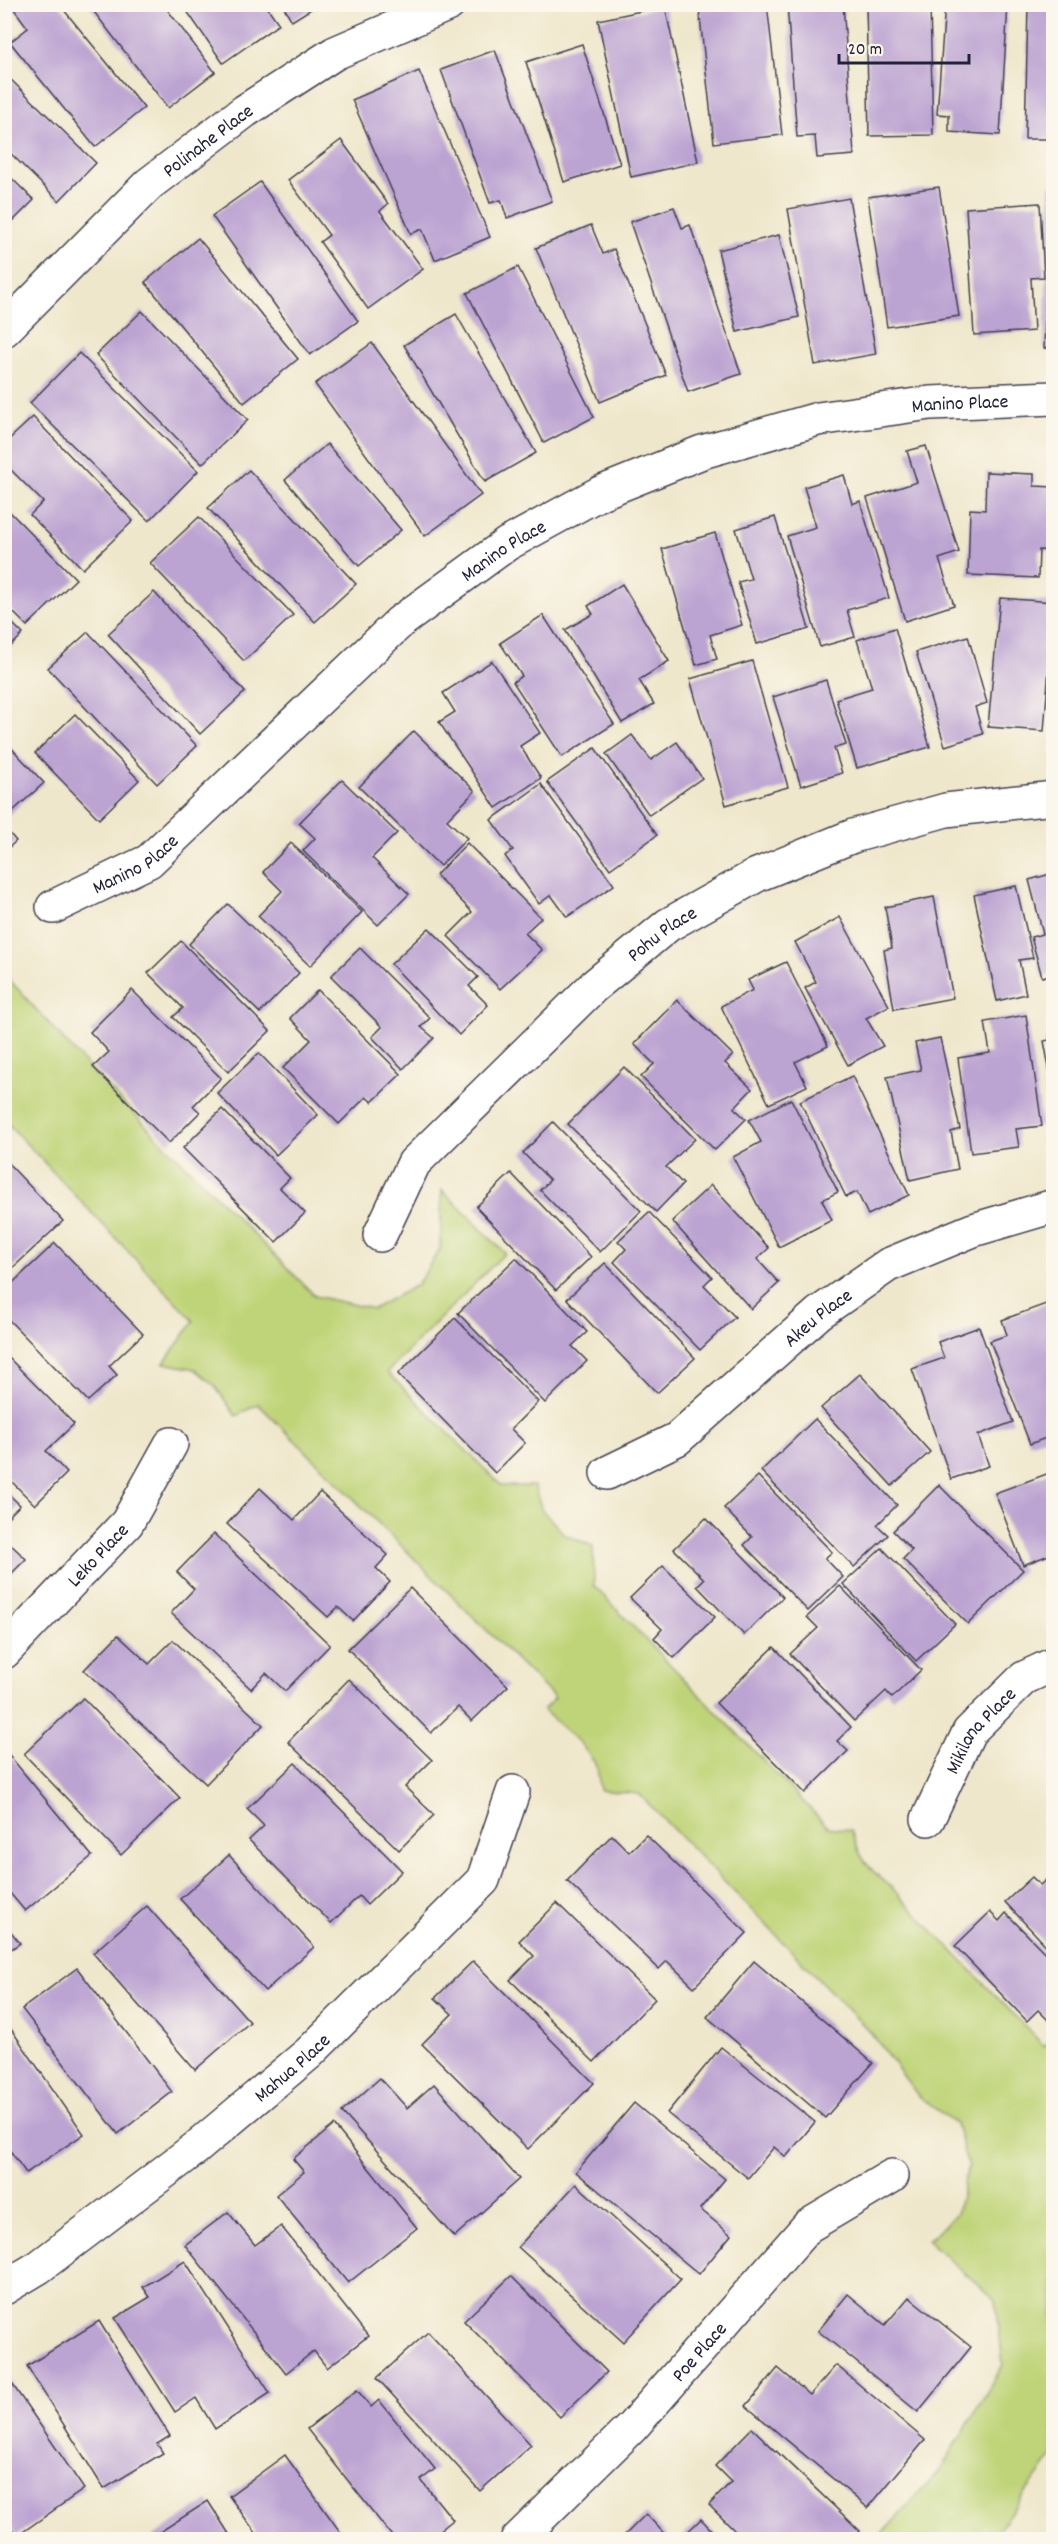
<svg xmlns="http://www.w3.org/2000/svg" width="1058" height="2544" font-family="Dekko,sans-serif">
	<rect width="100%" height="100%" fill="#fbf7ec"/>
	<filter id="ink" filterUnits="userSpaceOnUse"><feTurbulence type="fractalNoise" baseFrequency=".0167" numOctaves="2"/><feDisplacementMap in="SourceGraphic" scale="12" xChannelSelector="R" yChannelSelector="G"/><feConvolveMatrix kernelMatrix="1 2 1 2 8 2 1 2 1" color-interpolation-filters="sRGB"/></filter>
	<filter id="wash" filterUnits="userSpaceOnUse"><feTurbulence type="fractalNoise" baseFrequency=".008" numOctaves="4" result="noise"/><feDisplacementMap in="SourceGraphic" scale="24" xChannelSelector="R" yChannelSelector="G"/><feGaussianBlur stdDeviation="1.35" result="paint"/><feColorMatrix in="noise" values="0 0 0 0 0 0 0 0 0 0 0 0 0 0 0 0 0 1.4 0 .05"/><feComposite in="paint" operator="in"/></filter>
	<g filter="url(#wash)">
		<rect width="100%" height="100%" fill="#efe7cb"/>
		<path fill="#bfd478" stroke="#707b5a" stroke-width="1.5" d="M5,975L90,1069L315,1296L373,1309L417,1285L440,1249L442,1190L505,1253L387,1372L502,1486H534L542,1510L565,1535L593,1546L594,1586L828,1827L851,1830C859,1857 867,1868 889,1885L1044,2046L1053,2037V2456L991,2539H877L940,2471L1003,2365L996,2300L928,2241L957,2213L968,2166L956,2124L919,2097L872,2034L639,1794L600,1790L597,1766L581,1744L543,1710L555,1698L258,1404L236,1416L214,1385L195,1369L164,1363L194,1321L5,1121Z"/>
		<g id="blocks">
			<g fill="#bba3d2">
				<path d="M20,4H59L144,108L95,147L10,42L28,28L14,9Z"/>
				<path d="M88,4H163L215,72L168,108Z"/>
				<path d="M182,4H265L279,24L223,63Z"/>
				<path d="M282,4H319L292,21Z"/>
				<path d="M736,4H767L782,135L714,143L699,9Z"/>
				<path d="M787,4H843L854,155L817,158L815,136L797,137Z"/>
				<path d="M866,4H930L933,135L869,136Z"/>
				<path d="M945,4H1008L1000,135L949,132V115L937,114Z"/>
				<path d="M1028,4H1054V139H1025Z"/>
				<path d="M665,6L698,162L631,177L598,20Z"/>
				<path d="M582,44L620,164L564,182L526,62Z"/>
				<path d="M495,50L552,201L507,218L501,200L490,203L441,70Z"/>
				<path d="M419,71L490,237L435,260L422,229L411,234L352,100Z"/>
				<path d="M4,73L96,163L59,201L4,147Z"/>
				<path d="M341,140L388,204L380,211L423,269L368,309L320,242L329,235L288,180Z"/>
				<path d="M4,171L34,200L4,230Z"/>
				<path d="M260,182L358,321L310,355L212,216Z"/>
				<path d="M1050,186H1054V349L1044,348Z"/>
				<path d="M939,187L959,316L887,327L868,197Z"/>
				<path d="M849,198L876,354L815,365L788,209Z"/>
				<path d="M1040,203L1044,277L1031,278L1034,331L974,335L966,208Z"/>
				<path d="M674,207L682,228L690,225L741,374L688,392L630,222Z"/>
				<path d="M591,225L603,254L614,249L666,375L600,402L536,248Z"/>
				<path d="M779,235L799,317L737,332L718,250Z"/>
				<path d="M198,238L298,359L244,403L145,282Z"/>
				<path d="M518,267L594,417L544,443L467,293Z"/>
				<path d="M142,311L248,420L202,464L96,355Z"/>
				<path d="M456,314L536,453L485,482L404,345Z"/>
				<path d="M372,343L481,495L425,536L315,384Z"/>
				<path d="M79,353L198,471L149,521L30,403Z"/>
				<path d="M33,417L133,521L83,569L30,515L43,502L4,463V444Z"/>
				<path d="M327,444L401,530L359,566L285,480Z"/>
				<path d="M926,446L959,552L939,559L954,605L905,621L867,498L917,482L907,451Z"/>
				<path d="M249,470L356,584L315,622L208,508Z"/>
				<path d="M986,472L1034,474V486L1054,487V551L1039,550L1038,578L968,575L970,509L985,510Z"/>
				<path d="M844,475L852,504L860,501L889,598L847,610L855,637L820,647L787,536L816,527L804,487Z"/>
				<path d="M4,506L76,579L27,626L4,603Z"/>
				<path d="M199,517L293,615L244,661L150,563Z"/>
				<path d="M775,517L809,629L757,644L738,582L751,579L736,529Z"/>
				<path d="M715,533L742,625L710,635L717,659L696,665L662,549Z"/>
				<path d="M622,584L669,661L639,680L654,704L622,723L565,630L593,614L588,606Z"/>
				<path d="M154,592L245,692L200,734L108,634Z"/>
				<path d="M1000,598L1054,602L1044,731L988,727Z"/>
				<path d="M4,615L23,634L4,653Z"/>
				<path d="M543,615L614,724L562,757L513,682L522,676L500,643Z"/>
				<path d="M895,628L930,747L857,768L836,699L872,688L857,640Z"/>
				<path d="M88,632L197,746L157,784L48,668Z"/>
				<path d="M968,636L987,703L975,707L983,734L945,746L916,652Z"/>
				<path d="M492,661L540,733L520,746L541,778L496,808L439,722L455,712L443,693Z"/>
				<path d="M752,661L788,787L726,805L690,679Z"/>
				<path d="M826,680L846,745L834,748L842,773L801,786L773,697Z"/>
				<path d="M75,714L139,780L99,819L35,753Z"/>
				<path d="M414,731L475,791L447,820L467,838L440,866L359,787Z"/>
				<path d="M632,735L651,760L677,742L702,778L649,815L606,754Z"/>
				<path d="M4,740L44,783L4,819Z"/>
				<path d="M595,748L657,835L610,869L547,782Z"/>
				<path d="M342,780L397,833L372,858L409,894L378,925L303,851L315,838L299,823Z"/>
				<path d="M541,784L614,885L567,917L551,895L539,904L505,856L513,850L491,820Z"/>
				<path d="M5,828L16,841L5,851Z"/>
				<path d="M291,843L362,912L310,966L258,916L282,891L263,872Z"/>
				<path d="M467,843L541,918L525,933L542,950L500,989L448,936L472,912L436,875Z"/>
				<path d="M1054,873V974L1042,977L1031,937L1043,934L1029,880Z"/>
				<path d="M1016,886L1033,958L1019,960L1026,994L997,1001L974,895Z"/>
				<path d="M934,897L953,998L894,1009L884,950L892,948L885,907Z"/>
				<path d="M228,904L299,973L260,1013L189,944Z"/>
				<path d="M840,917L889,1006L866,1018L883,1046L848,1065L805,988L816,982L795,942Z"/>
				<path d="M429,928L478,977L469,986L488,1005L459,1035L391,964Z"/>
				<path d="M181,941L270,1031L228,1072L173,1017L183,1008L148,973Z"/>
				<path d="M360,948L430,1018L421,1027L434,1038L403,1069L372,1037L382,1027L331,976Z"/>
				<path d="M786,962L828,1046L795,1062L807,1086L769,1104L721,1006L753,990L748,980Z"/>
				<path d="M132,990L221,1078L193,1106L200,1112L169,1143L93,1067L109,1052L90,1032Z"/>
				<path d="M318,990L401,1074L372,1102L366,1097L339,1124L283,1068L311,1040L290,1018Z"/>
				<path d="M677,1000L733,1055L725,1063L752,1089L734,1108L746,1119L715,1150L641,1077L654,1064L634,1044Z"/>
				<path d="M1026,1015L1042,1126L1016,1129L1019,1147L971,1153L958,1058L990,1053L985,1022Z"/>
				<path d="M940,1038L960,1129L951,1132L958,1169L910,1180L887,1077L921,1070L915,1043Z"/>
				<path d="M1054,1039V1083L1052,1084L1044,1041Z"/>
				<path d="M259,1053L318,1115L276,1155L217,1093Z"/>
				<path d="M624,1067L695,1139L666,1167L683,1184L656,1212L568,1124Z"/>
				<path d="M852,1076L909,1195L868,1215L857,1192L846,1197L800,1101Z"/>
				<path d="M791,1099L838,1192L822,1200L832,1220L779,1247L733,1157L761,1142L749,1120Z"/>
				<path d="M222,1109L290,1178L280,1188L305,1213L276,1242L183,1148Z"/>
				<path d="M553,1122L641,1211L600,1252L540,1190L550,1180L523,1153Z"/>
				<path d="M4,1159L63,1221L4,1276Z"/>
				<path d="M511,1173L591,1257L556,1290L476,1207Z"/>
				<path d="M711,1185L769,1248L757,1259L779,1283L751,1309L672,1221Z"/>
				<path d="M649,1212L712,1277L704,1285L735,1317L700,1350L614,1262L626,1249L618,1241Z"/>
				<path d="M55,1243L143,1334L109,1366L117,1375L88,1401L4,1315V1291Z"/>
				<path d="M516,1258L587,1332L572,1346L587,1361L545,1403L458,1313Z"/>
				<path d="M605,1263L695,1358L657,1393L567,1299Z"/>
				<path d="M1054,1301V1435L1030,1444L990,1341L1007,1335L1002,1320Z"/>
				<path d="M455,1318L538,1402L511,1429L525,1443L495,1473L398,1374Z"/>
				<path d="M979,1327L1013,1422L978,1435L989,1466L951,1479L912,1369L944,1358L938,1342Z"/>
				<path d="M4,1353L74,1424L46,1451L67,1473L35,1505L4,1474Z"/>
				<path d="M860,1374L930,1452L892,1486L821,1408Z"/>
				<path d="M815,1419L897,1505L877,1525L888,1535L854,1567L761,1471Z"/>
				<path d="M1052,1472L1054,1553L1023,1565L995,1493Z"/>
				<path d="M758,1476L832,1552L825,1558L843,1577L808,1611L744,1545L752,1537L724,1508Z"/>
				<path d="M939,1485L1023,1570L968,1624L903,1559L912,1550L893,1531Z"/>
				<path d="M260,1488L294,1520L320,1492L388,1555L376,1568L390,1582L353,1621L338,1607L328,1617L227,1524Z"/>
				<path d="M4,1490L20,1505L4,1521Z"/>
				<path d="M706,1518L783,1597L744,1635L697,1586L704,1579L674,1549Z"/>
				<path d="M214,1534L330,1645L285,1691L266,1673L251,1689L171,1613L194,1589L177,1572Z"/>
				<path d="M4,1538L26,1559L4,1581Z"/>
				<path d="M882,1548L955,1624L916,1661L843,1584Z"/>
				<path d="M663,1566L715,1617L674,1658L654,1638L662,1629L630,1598Z"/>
				<path d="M840,1586L921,1670L892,1698L886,1691L854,1721L790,1654L818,1628L807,1617Z"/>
				<path d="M410,1588L508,1686L472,1721L458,1707L431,1733L348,1649Z"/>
				<path d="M118,1635L149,1664L173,1640L263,1725L206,1784L84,1670Z"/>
				<path d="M774,1647L851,1727L837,1741L848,1751L805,1793L716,1703Z"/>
				<path d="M349,1679L432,1760L405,1787L434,1815L399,1850L288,1742Z"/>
				<path d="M83,1698L180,1798L121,1855L24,1754Z"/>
				<path d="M9,1755L92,1856L25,1911L4,1886V1758Z"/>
				<path d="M295,1763L402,1871L367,1905L359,1896L331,1923L249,1840L264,1826L247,1809Z"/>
				<path d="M612,1835L629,1852L646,1835L747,1933L694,1987L667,1961L659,1969L567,1881Z"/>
				<path d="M229,1855L314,1947L265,1991L180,1899Z"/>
				<path d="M1054,1873V1954L1005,1902L1032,1877L1040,1885Z"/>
				<path d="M557,1903L655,1999L594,2062L510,1980L534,1956L519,1941Z"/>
				<path d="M147,1906L250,2022L195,2070L93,1953Z"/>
				<path d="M990,1912L999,1921L1006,1913L1054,1962V2026L1038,2010L1027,2021L955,1946Z"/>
				<path d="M4,1923L20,1943L4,1954Z"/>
				<path d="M473,1961L594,2083L528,2149L422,2044L452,2014L435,1998Z"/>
				<path d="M754,1961L873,2063L825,2118L707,2017Z"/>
				<path d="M77,1968L172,2092L118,2134L22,2009Z"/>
				<path d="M6,2022L84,2134L26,2173L4,2142Z"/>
				<path d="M721,2047L815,2122L786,2157L774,2147L748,2178L667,2113Z"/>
				<path d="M380,2078L407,2108L434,2084L519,2179L454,2237L342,2112Z"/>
				<path d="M634,2103L725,2179L700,2209L731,2235L699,2274L576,2172Z"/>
				<path d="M334,2125L417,2228L348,2283L276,2195L304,2172L293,2159Z"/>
				<path d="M576,2184L681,2279L623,2342L518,2247Z"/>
				<path d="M228,2212L255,2245L281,2226L368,2336L327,2368L314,2351L286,2373L185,2245Z"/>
				<path d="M185,2261L270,2393L215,2429L196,2398L175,2412L115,2318L150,2297L143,2287Z"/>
				<path d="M511,2276L607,2372L560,2417L464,2321Z"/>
				<path d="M848,2294L885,2325L909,2297L971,2347L918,2412L818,2331Z"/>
				<path d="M99,2321L170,2436L157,2444L163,2453L104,2489L27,2366Z"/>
				<path d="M428,2332L531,2445L480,2491L377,2378Z"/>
				<path d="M836,2365L925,2440L868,2508L746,2406L778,2368L810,2395Z"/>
				<path d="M6,2375L84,2489L17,2536L4,2518Z"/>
				<path d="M357,2390L371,2407L379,2400L435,2469L421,2480L453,2520L428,2540H395L307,2429Z"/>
				<path d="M752,2428L860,2531L851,2540H744L709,2505L731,2482L715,2466Z"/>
				<path d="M285,2455L346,2540H261L229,2496Z"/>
				<path d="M208,2501L233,2540H154L152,2537Z"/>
				<path d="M646,2514L670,2540H620Z"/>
				<path d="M701,2519L721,2540H679Z"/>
			</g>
		</g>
	</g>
	<g filter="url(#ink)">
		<use href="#blocks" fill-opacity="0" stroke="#414051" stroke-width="1.5"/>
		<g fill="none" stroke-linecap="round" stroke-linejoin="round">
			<defs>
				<g id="minor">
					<path id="s1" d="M4,330L149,184L245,111L335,53L449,4"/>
					<path id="s2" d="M53,907L149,861L400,622L507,544L600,493L702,452L818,419L930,403L1054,398"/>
					<path id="s3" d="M380,1235L414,1163L594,986L668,925L757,875L853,836L946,810L1054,798"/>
					<path id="s4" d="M607,1473L677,1439L819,1313L888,1265L973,1230L1054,1206"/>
					<path id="s5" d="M4,1652L127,1523L171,1444"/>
					<path id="s6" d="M928,1819L969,1732L1024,1678L1054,1664"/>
					<path id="s7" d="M4,2288L39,2267L196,2148L309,2053L483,1880L513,1792"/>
					<path id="s8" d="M517,2540L632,2427L808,2226L892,2176"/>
				</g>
			</defs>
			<use href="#minor" stroke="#414051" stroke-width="36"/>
			<use href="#minor" stroke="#fff" stroke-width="33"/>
		</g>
	</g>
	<g text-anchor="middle" stroke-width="6" stroke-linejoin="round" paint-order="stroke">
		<g font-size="20" fill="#22223b" stroke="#fbf7ec">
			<text dy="7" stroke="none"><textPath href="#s1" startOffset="279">Polinahe Place</textPath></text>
			<text dy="7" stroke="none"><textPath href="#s2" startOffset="1065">Manino Place</textPath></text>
			<text dy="7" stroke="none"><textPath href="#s2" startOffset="579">Manino Place</textPath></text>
			<text dy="7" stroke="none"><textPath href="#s2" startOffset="93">Manino Place</textPath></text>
			<text dy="7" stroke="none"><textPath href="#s3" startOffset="418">Pohu Place</textPath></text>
			<text dy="7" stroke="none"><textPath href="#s4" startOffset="264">Akeu Place</textPath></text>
			<text dy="7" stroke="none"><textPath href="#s5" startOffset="135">Leko Place</textPath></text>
			<text dy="7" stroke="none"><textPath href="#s6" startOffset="104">Mikilana Place</textPath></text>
			<text dy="7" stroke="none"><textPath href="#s7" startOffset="363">Mahua Place</textPath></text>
			<text dy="7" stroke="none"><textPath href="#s8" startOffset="262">Poe Place</textPath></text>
		</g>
	</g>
	<rect width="1058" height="2544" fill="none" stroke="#fbf7ec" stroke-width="24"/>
	<path d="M839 54v9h130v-9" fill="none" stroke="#22223b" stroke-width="3"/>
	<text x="848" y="54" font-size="18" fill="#22223b" stroke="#fbf7ec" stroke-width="4.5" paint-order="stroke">20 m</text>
</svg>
